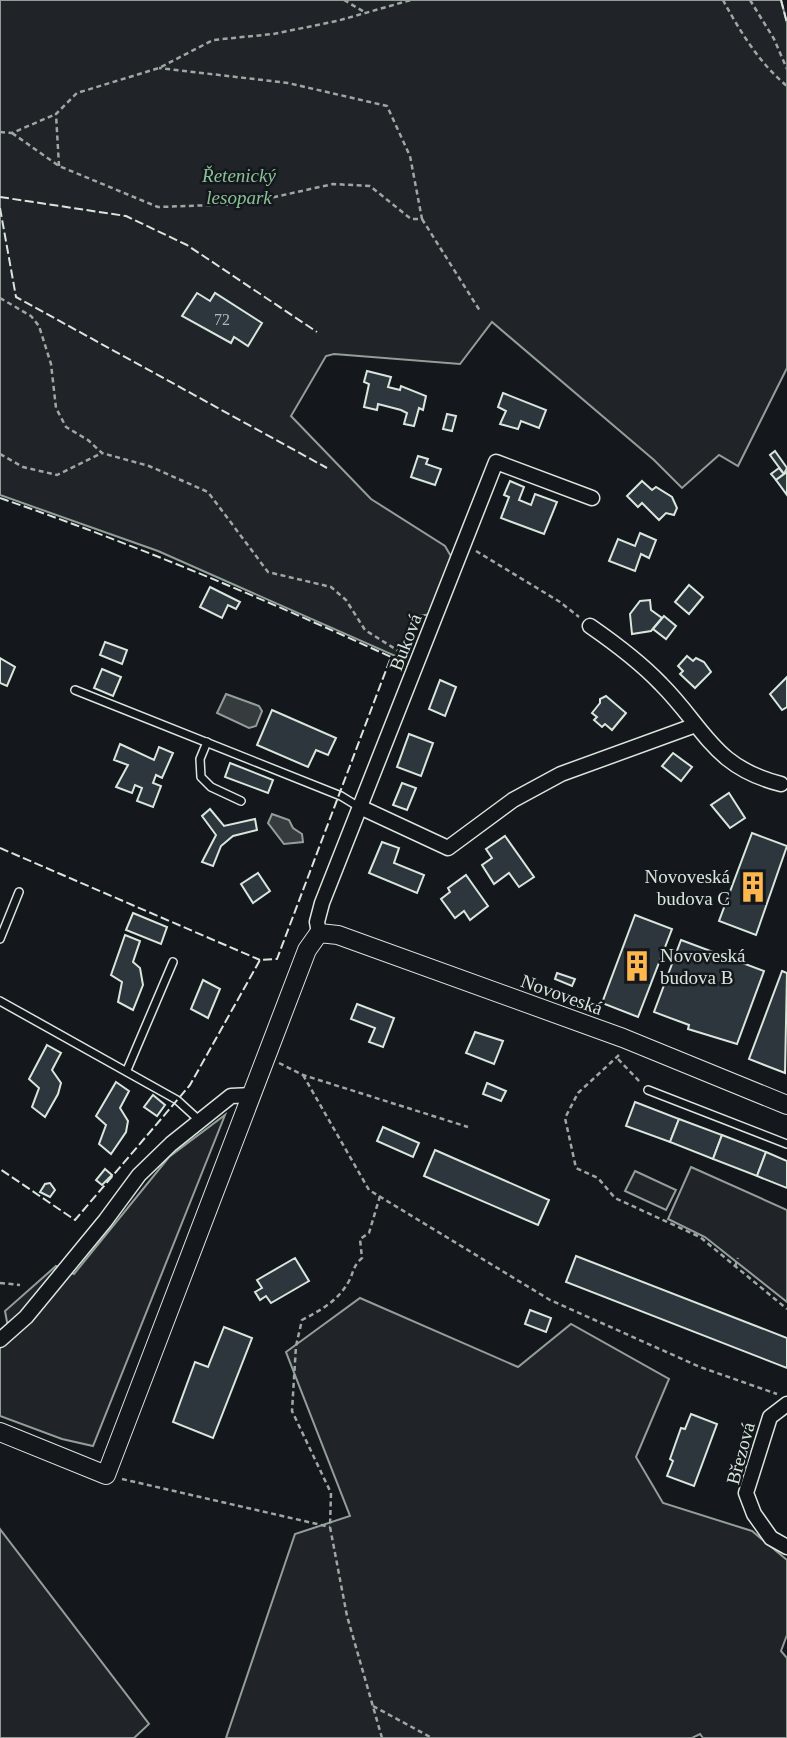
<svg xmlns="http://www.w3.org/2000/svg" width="787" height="1738" font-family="Georgia,serif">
	<rect width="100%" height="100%" fill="#14181c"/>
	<g fill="#202428" stroke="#939e99" stroke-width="2">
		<path d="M0,0H781L787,23V368L738,466L719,455L682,488L654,460L492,322L460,364L334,354L326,356L291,416L371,499L445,546L452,558L431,614L419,616L402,659L158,551L0,495Z"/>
		<path d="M225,1115L93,1446L62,1439L0,1416V1334L8,1327L5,1311L56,1266L74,1274L169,1157Z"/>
		<path d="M691,1167L787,1210V1302L705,1237L668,1219Z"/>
		<path d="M635,1171L676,1190L666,1210L625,1191Z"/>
		<path d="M360,1298L518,1367L571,1324L669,1379L636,1457L663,1503L752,1531L787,1560V1635L781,1651L787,1658V1738H703L700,1734L692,1738H226L295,1534L350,1516L286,1352Z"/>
		<path d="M0,1529L149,1724L134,1738H0Z"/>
	</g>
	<g fill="#363b3e" stroke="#939e99" stroke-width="2">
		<path d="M226,694L259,706L262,711L256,726L249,728L217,713Z"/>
		<path d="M272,814L289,820L293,828L302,834L303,842L284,844L268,823Z"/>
	</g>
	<g fill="#2c363c" stroke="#d8e6dc" stroke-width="2">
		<path d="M197,293L210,301L215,293L262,323L248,346L234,337L231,343L182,316Z"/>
		<path d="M367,371L391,377L388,387L400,390L401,386L426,396L423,410L419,408L414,426L404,424L407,413L401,410L378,404L377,410L364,407L369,384L364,382Z"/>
		<path d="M503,393L546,410L539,428L521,421L518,429L500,424L506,411L498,407Z"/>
		<path d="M447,414L456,416L452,431L443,429Z"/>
		<path d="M775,451L787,468L784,474L770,455Z"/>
		<path d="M418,456L428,459L426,464L441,469L435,485L411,477Z"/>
		<path d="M779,468L784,474L776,480L771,474Z"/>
		<path d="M787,472V495L776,480Z"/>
		<path d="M510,481L524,487L519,500L531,505L535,494L557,502L544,534L501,518L509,497L504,495Z"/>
		<path d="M642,481L652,490L656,487L672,497L677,508L674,515L666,513L659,520L642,503L638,507L627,496Z"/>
		<path d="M640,533L656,540L649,558L641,554L635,571L609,561L618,539L635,546Z"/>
		<path d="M689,585L703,597L689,614L675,602Z"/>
		<path d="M210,587L240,602L236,609L228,605L222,618L200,607Z"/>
		<path d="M650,600L651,610L662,618L651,631L632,634L630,614L640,601Z"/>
		<path d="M664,616L676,626L666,639L653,629Z"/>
		<path d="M105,642L127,650L122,664L100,655Z"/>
		<path d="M687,656L693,661L696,658L704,662L711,672L695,688L680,674L683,671L678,666Z"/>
		<path d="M0,658L15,667L7,686L0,683Z"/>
		<path d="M102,669L121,677L113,696L94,688Z"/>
		<path d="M787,677V707L782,710L770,694Z"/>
		<path d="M440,680L456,687L445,716L429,709Z"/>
		<path d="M606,696L626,713L612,730L605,724L602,727L594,720L597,717L592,713L600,703V699Z"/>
		<path d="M272,710L336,738L328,755L316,750L308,767L257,745Z"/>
		<path d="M409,734L433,743L421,776L397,767Z"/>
		<path d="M120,744L154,760L159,747L173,753L162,778L156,775L153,783L161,786L153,807L137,801L142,788L135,785L132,793L116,787L128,765L114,760Z"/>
		<path d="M673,753L692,767L681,781L662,766Z"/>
		<path d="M230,763L273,780L268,793L225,777Z"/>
		<path d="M402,783L416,788L407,810L393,805Z"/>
		<path d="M729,793L745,818L730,828L711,805Z"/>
		<path d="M210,809L224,826L255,819L257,830L233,836L221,846L213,866L202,862L216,835L202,816Z"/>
		<path d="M752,833L787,846L756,935L719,921Z"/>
		<path d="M505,836L534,877L519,887L509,873L494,884L482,865L492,858L486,849Z"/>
		<path d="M382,842L399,848L394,863L424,875L417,893L369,873Z"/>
		<path d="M258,873L270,891L253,903L241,884Z"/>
		<path d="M466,875L488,906L470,920L464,911L455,918L441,899L450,892L448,888Z"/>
		<path d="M133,913L167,927L161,944L126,930Z"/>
		<path d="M635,915L672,929L638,1017L602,1003Z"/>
		<path d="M125,935L140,941L133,962L140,968L143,985L133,1010L118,1002L122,982L111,975Z"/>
		<path d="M681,940L764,971L737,1044L688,1029L689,1025L654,1012Z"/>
		<path d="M782,971L787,973L785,1073L749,1059Z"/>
		<path d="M557,973L575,979L572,986L555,979Z"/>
		<path d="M203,980L220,989L208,1018L191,1009Z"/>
		<path d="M357,1004L394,1018L383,1047L369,1042L375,1028L351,1019Z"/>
		<path d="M475,1032L503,1041L494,1064L466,1053Z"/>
		<path d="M47,1045L61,1053L52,1070L61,1083L58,1094L45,1117L32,1107L39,1088L29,1079Z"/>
		<path d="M116,1082L129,1091L120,1108L128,1121L126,1132L111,1154L99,1144L106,1125L96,1116Z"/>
		<path d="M487,1083L506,1091L501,1101L483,1094Z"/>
		<path d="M153,1095L165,1105L157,1116L144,1107Z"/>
		<path d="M635,1102L679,1119L670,1142L626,1126Z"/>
		<path d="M679,1119L722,1135L713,1159L670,1142Z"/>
		<path d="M383,1127L419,1143L413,1157L377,1141Z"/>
		<path d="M722,1135L766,1152L757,1176L713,1159Z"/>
		<path d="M435,1150L549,1200L538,1225L424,1176Z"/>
		<path d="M766,1152L787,1161V1188L757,1176Z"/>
		<path d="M105,1169L112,1175L102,1185L96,1180Z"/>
		<path d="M50,1183L55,1190L50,1197L40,1192L45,1184Z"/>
		<path d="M576,1256L787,1338V1368L566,1282Z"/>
		<path d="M295,1258L309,1281L271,1303L266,1296L260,1300L255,1292L262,1288L257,1280Z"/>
		<path d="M530,1310L551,1318L546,1332L525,1324Z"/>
		<path d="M224,1327L252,1338L213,1438L173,1422L195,1362L208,1367Z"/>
		<path d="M691,1414L717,1424L694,1486L667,1476L673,1461L670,1459L681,1428L685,1429Z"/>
	</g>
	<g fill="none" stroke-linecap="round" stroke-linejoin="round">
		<defs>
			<g id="service">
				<path d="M75,690L341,796L359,807"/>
				<path d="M207,742L200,759L201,777L211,787L241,801"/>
				<path d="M0,939L19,892"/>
				<path d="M0,1001L177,1100L200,1121"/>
				<path d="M127,1070L173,962"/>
				<path d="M648,1090L787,1144"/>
			</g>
			<g id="minor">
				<path d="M590,626C616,644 639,661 661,684C705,728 713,767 781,784"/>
				<path d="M362,808L448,848L513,800L561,774L693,726"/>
				<path d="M319,933L317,922L322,903L496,462L592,498"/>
				<path d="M0,1340L26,1317L105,1221L139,1175L171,1144L231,1096L252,1095"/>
				<path d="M787,1404L770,1417L746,1493L754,1514L771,1538L787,1547"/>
			</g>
			<path id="tertiary" d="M0,1432L106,1475L307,950L319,933L338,935L623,1038L787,1105"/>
		</defs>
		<use href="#service" stroke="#d8e6dc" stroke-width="10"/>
		<use href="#minor" stroke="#d8e6dc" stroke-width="17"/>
		<use href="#tertiary" stroke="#d8e6dc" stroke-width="20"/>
		<g stroke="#9da8a2" stroke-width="2.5" stroke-dasharray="5 3.5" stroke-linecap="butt">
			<path d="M344,0L366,13"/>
			<path d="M723,0C739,30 760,64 787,86"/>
			<path d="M750,0L774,39L787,69"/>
			<path d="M0,132L12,133L56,114"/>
			<path d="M12,133L59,166L158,207L243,204L333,184L370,186L411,219H422L410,156L387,106L288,83L159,68"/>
			<path d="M59,166L56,114L77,93L159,68L213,40L273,34L337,21L411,0"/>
			<path d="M422,219L480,311"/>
			<path d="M0,298L31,316L39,326L51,364L56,408L66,427L88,440L102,453L149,466L208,492L268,572L331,587L346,600L365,630L405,655"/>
			<path d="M0,454L23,467L57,475L102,453"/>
			<path d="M476,551L560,602L579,617"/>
			<path d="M619,1055L578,1093L565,1118L576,1168L598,1178L615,1198L700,1237L787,1309"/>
			<path d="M618,1059L640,1082"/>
			<path d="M279,1063L303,1075L468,1127"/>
			<path d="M303,1075L369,1190L550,1300L700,1367L777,1394"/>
			<path d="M380,1196L369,1233L360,1239L362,1258C353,1266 354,1271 349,1281C338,1301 321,1310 302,1320L296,1346L292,1411L331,1493L330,1527L347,1616L382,1738"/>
			<path d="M735,1267L738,1258"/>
			<path d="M0,1283L20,1285"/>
			<path d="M122,1479L330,1527"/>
			<path d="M373,1706L432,1738"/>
		</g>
		<use href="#service" stroke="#14181c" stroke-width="7"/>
		<use href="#minor" stroke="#14181c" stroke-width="14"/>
		<use href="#tertiary" stroke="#14181c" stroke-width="18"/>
		<g stroke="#d8e6dc" stroke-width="2" stroke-dasharray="9 3.5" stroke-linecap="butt">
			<path d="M781,0L787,23"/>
			<path d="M0,197L126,216L187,245L317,332"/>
			<path d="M0,208L16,297L327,468"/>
			<path d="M0,498C134,544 262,598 391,657L277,959L260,960L190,1085L75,1220L0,1169"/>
			<path d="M0,848L260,960"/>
		</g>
	</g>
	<defs>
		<symbol id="building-bare" viewBox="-9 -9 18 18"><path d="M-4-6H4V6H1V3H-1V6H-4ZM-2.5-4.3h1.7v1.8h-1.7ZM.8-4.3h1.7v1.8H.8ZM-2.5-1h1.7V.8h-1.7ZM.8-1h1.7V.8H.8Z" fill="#ffb74d" stroke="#14181c" stroke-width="2.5" paint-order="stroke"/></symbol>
	</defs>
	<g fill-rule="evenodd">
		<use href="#building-bare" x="731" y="865" width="44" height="44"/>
		<use href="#building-bare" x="615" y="944" width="44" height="44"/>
	</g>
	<g text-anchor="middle" stroke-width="5" stroke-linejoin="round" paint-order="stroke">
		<g font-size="16" fill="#adbab4">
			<text x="222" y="325">72</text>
		</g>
		<g font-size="19" font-style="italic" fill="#8ac095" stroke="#14181c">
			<text x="239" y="182">Řetenický<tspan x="239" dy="22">lesopark</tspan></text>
		</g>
		<g font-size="19" fill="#d8e6dc" stroke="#14181c">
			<text transform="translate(405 642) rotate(-69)" y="7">Buková</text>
			<text transform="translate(562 994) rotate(20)" y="7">Novoveská</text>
			<text transform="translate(740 1453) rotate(-75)" y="7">Březová</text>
		</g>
		<g font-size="19" fill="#d8e6dc" stroke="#14181c" text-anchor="end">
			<text x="730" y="883">Novoveská<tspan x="730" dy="22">budova C</tspan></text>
			<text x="660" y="962" text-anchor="start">Novoveská<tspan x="660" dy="22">budova B</tspan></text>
		</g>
	</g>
</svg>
